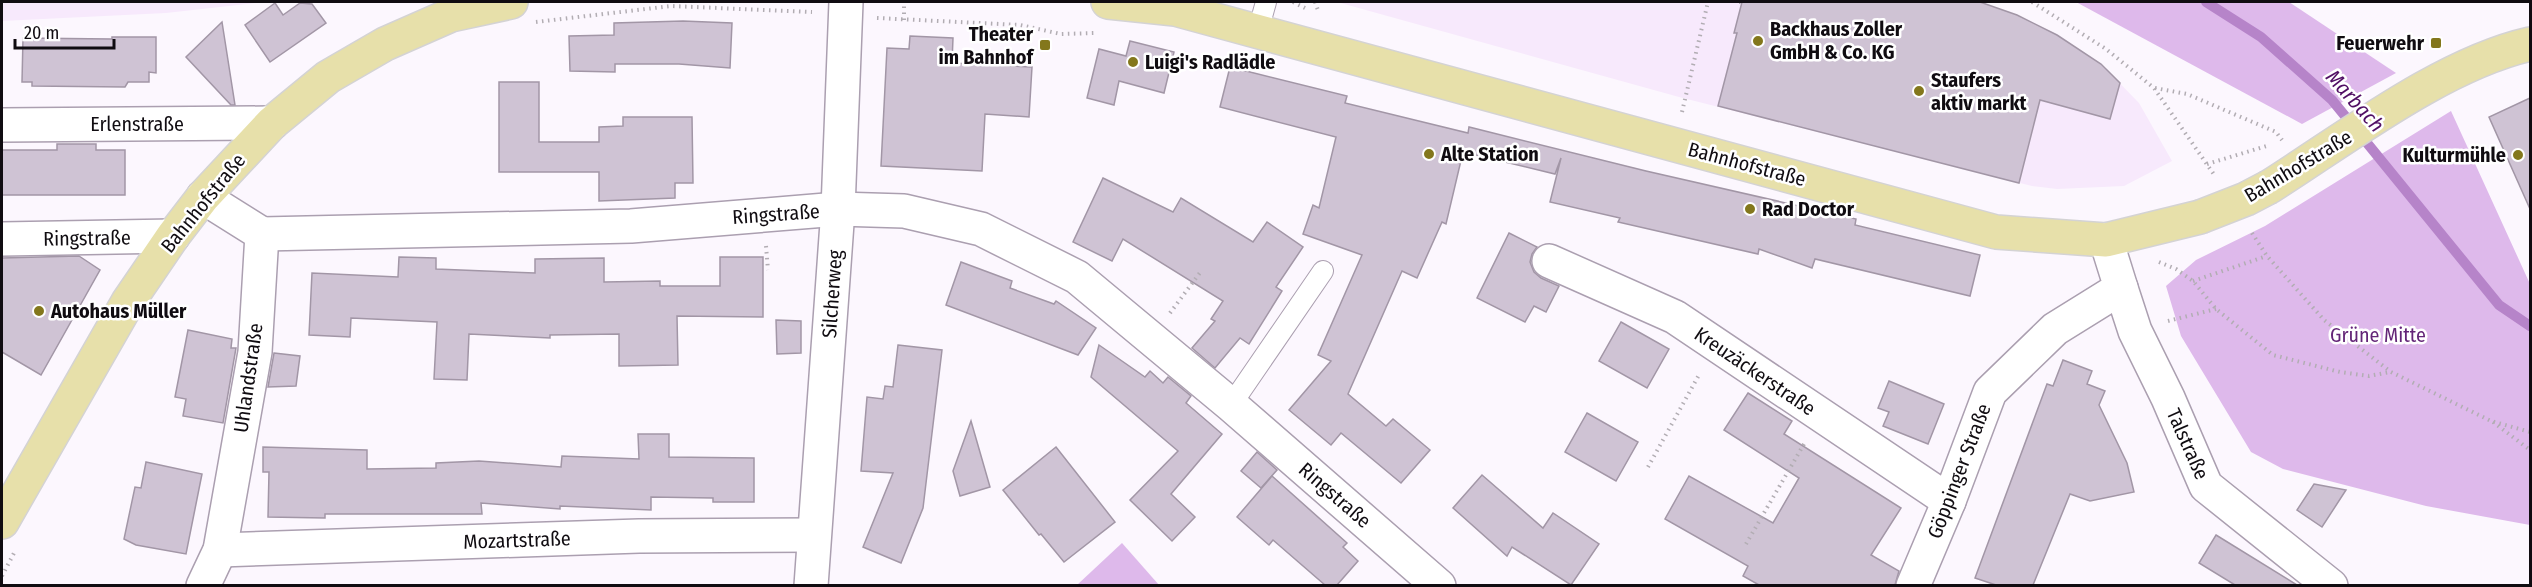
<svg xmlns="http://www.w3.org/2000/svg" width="2532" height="587" font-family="'Fira Sans Condensed',sans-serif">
	<rect width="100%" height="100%" fill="#fcf7fe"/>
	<g fill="#f7e9fc">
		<path d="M2,2H266L166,13L2,21Z"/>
		<path d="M1337,2H1980L2017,15L2057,35L2101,64L2139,103L2172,161L2124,186L2057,189L2032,186L1679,97Z"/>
	</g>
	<g fill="#deb9eb">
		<path d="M2076,2H2289L2396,73L2302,124Z"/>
		<path d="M2451,111L2530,284V525L2426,506L2283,469L2251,452L2181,336L2166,286L2196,260L2265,226Z"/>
		<path d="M1122,543L1159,585H1077Z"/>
	</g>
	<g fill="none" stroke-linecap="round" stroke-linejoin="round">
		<path stroke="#b684c9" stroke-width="10" d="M2206,2L2261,37L2332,100L2499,305L2530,326"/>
	</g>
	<g fill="#cfc3d4" stroke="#a296a6" stroke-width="1.5">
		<path d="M1742,2H1980L2017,15L2057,35L2101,64L2120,83L2110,119L2040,100L2019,183L1718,106L1737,33H1734Z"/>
		<path d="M275,3L283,15L300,3L312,4L326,23L270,62L245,25Z"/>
		<path d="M683,21L732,23L730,68L679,64H615V72L570,71L569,36L614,35V23Z"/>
		<path d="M222,22L235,105H231L186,57Z"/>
		<path d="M910,36L953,38L952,63L1032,67L1029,117L985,114L982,171L881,166L887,48L909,49Z"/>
		<path d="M112,37H156V73L149,72V82H128L125,87L32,86V82H22L23,38L112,39Z"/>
		<path d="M1130,41L1174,52L1164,93L1119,81L1114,105L1087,98L1099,49L1126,56Z"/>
		<path d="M1230,67L1347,96L1345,103L1468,133L1469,127L1646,171L1856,219L1855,225L1980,255L1970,296L1815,259L1812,268L1759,249L1758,254L1618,222L1620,218L1550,202L1561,158L1555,174L1463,152L1446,224L1442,222L1417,278L1402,271L1348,394L1386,426L1393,419L1430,450L1401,483L1341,433L1331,445L1289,410L1331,361L1318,355L1362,255L1303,234L1313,205L1319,208L1336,137L1220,107Z"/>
		<path d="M499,82H539V142H599V127L623,126V117H692L693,183H675V198L599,201V172H499Z"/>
		<path d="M2530,98V209L2489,117Z"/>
		<path d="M57,144H96V150H125V195H2V150H57Z"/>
		<path d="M1103,178L1173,212L1181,198L1253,242L1267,222L1303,247L1276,287L1282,291L1249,344L1240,338L1215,368L1192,348L1215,321L1211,319L1223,301L1123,239L1112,261L1073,242Z"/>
		<path d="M1509,233L1537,247L1532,254L1530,262L1534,272L1541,278L1559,286L1546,312L1534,306L1525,322L1477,298Z"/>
		<path d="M79,256L100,270L41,375L2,352V258Z"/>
		<path d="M399,257L436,258V269L535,273V259L604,258V282L660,281V286H720V257H763V317L677,316L678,365L619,366V334L550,335V338L469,334L467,380L434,379L437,322L351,318L350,337L309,335L312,273L398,277Z"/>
		<path d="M961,262L1012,281L1010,288L1054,304L1056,301L1096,328L1078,355L946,305Z"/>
		<path d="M776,320L801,321V353L777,354Z"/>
		<path d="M1621,322L1669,349L1647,388L1599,361Z"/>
		<path d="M188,330L232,339L231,348H236L223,423L183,416L186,399L175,397Z"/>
		<path d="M898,345L942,350L923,508L901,563L863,547L893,473L861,471L867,397L883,399L885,386L893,387Z"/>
		<path d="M1099,345L1145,377L1150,371L1163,383L1168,377L1191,396L1186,403L1222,434L1171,494L1195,517L1172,541L1130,500L1178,451L1091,377Z"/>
		<path d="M274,353L300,356L296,386L268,387Z"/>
		<path d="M2063,360L2092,371L2087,384L2105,391L2099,405L2127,463L2134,492L2090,501L2070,494L2033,585H1996L1975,578L2047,384L2053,386Z"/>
		<path d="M1889,381L1944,404L1928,444L1883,426L1889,412L1878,408Z"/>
		<path d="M1748,393L1792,421L1784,434L1901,508L1871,555L1899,571L1895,585H1759L1743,576L1748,566L1665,519L1689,476L1773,523L1799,478L1724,430Z"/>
		<path d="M1587,413L1638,442L1616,481L1565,452Z"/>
		<path d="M971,421L990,487L960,496L953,471Z"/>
		<path d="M638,434H669V457L754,458V502H713V498L651,497V510L560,506V509L481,503L482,514H325V518L268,517L269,472H263V447L367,450V469L436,468V463L479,461L561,467L562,456L639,459Z"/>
		<path d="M1056,447L1115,522L1064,562L1041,534L1039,535L1003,490Z"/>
		<path d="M1257,452L1277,470L1261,488L1241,471Z"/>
		<path d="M146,462L202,474L186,554L136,545L124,539L135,487L141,488Z"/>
		<path d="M1482,475L1543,528L1553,513L1599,544L1571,585L1512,547L1507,556L1453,508Z"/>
		<path d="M1272,476L1347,543L1343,547L1358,561L1337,585H1325L1273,540L1269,545L1237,517Z"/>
		<path d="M2314,484L2346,490L2322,527L2297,510Z"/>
		<path d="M2216,535L2297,585H2235L2199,563Z"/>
	</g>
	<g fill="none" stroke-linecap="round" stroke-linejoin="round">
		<defs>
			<g id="service">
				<path d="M1258,31L1266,2"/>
				<path d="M1231,405L1323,271"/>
			</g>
			<g id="minor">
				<path d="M2,125L272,123"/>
				<path d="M203,197L262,234L255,352L220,550L203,586"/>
				<path d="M262,234L631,226L838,209L904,211L981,229L1077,277L1231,405L1439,586"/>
				<path d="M2,239L173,236"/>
				<path d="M1549,261L1675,317L1949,501"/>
				<path d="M2121,288L2135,331L2168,398L2206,486L2331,586"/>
				<path d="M220,550L639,536L814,535"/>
				<path d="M811,586L838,209L846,2"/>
				<path d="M1913,586L1949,501L1990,392L2055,329L2121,288L2106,240"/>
			</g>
			<g id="primary">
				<path d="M1108,2L1175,9L1996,232L2106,240L2200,217"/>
				<path d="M2269,187C2345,139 2442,64 2530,44"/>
				<path d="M2,522L128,302L173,236L203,197L272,123L328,77L385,44L451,15L511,2"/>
			</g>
		</defs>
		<use href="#service" stroke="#ab9fb0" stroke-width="22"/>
		<use href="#minor" stroke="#ab9fb0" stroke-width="36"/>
		<use href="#primary" stroke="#d4d3d4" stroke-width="36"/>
		<g stroke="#b2adb3" stroke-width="4" stroke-dasharray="1.5 4.5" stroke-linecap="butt">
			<path d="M1293,2L1305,8"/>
			<path d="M1315,2L1319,13"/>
			<path d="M1739,2H1742"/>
			<path d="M2032,2L2106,49L2154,88L2215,176"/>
			<path d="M877,18L1020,25L1061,34L1096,33"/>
			<path d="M904,20V2"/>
			<path d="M536,22L671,6L812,12"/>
			<path d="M2155,88L2187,94L2276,132L2282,140"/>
			<path d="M1682,112L1708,2"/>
			<path d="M2207,164L2270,145"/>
			<path d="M2252,233L2267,256L2324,320L2391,372L2491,421L2530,432"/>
			<path d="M766,246L768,270"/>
			<path d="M2159,262L2176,269L2193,281L2216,309L2273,355L2340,372L2369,376L2390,372"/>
			<path d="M2193,281L2267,256"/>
			<path d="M1170,313L1202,270"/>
			<path d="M2168,321L2216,309"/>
			<path d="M2493,422L2530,450"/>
			<path d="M1648,467L1700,373"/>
			<path d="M1746,544L1804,444"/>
			<path d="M2,576L14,553"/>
		</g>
		<use href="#service" stroke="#fff" stroke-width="20"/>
		<use href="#minor" stroke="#fff" stroke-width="33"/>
		<use href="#primary" stroke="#e7e0aa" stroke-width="33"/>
		<defs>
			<path id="primary-bridge" d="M2200,217L2246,199L2269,187"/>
		</defs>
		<use href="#primary-bridge" stroke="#d4d3d4" stroke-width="36" stroke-linecap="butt"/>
		<use href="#primary-bridge" stroke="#e7e0aa" stroke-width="33"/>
	</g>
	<g fill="#83771c" stroke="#fff" stroke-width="2">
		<circle cx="1758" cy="41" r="6"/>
		<rect x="2430" y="37" width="12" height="12" rx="3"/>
		<rect x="1039" y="39" width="12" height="12" rx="3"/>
		<circle cx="1133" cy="62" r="6"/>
		<circle cx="1919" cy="91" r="6"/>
		<circle cx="1429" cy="154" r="6"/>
		<circle cx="2518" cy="155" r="6"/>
		<circle cx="1750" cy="209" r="6"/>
		<circle cx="39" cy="311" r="6"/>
	</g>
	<g text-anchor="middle" stroke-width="5" stroke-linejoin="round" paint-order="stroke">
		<g font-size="20" font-weight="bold" fill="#100c11" stroke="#fff" text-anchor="start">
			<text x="1770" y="36">Backhaus Zoller<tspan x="1770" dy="23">GmbH &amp; Co. KG</tspan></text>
			<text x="1033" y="41" text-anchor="end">Theater<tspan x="1033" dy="23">im Bahnhof</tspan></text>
			<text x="2424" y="50" text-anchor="end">Feuerwehr</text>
			<text x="1145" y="69">Luigi's Radlädle</text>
			<text x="1931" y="87">Staufers<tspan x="1931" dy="23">aktiv markt</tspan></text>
			<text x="1441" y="161">Alte Station</text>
			<text x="2506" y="162" text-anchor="end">Kulturmühle</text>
			<text x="1762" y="216">Rad Doctor</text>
			<text x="51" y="318">Autohaus Müller</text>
		</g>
		<g font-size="20" fill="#100c11" stroke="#fff">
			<text x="137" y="131">Erlenstraße</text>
			<text transform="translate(1747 164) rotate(15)" y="7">Bahnhofstraße</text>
			<text transform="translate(2298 166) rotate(-31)" y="7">Bahnhofstraße</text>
			<text transform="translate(203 203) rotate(-51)" y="7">Bahnhofstraße</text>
			<text transform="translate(776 214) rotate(-4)" y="7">Ringstraße</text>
			<text transform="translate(87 238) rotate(-1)" y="7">Ringstraße</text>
			<text transform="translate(832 294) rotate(-86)" y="7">Silcherweg</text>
			<text transform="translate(1755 371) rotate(34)" y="7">Kreuzäckerstraße</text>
			<text transform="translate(248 378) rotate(-82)" y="7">Uhlandstraße</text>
			<text transform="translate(2188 444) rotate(66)" y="7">Talstraße</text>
			<text transform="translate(1959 471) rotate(-69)" y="7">Göppinger Straße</text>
			<text transform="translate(1335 495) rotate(41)" y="7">Ringstraße</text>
			<text transform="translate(517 540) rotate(-2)" y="7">Mozartstraße</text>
		</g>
		<g font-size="20" fill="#632577" stroke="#fff">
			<text x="2378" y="342">Grüne Mitte</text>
		</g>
		<g font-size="21" font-style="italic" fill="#510f64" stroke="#fff">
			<text transform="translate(2355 101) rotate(48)" y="7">Marbach</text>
		</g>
	</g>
	<rect width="2532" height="587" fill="none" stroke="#100c11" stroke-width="6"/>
	<path d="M15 39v9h99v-9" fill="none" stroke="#100c11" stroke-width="3"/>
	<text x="24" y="39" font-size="18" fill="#100c11" stroke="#ffffff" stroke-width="4.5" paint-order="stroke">20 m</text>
</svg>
